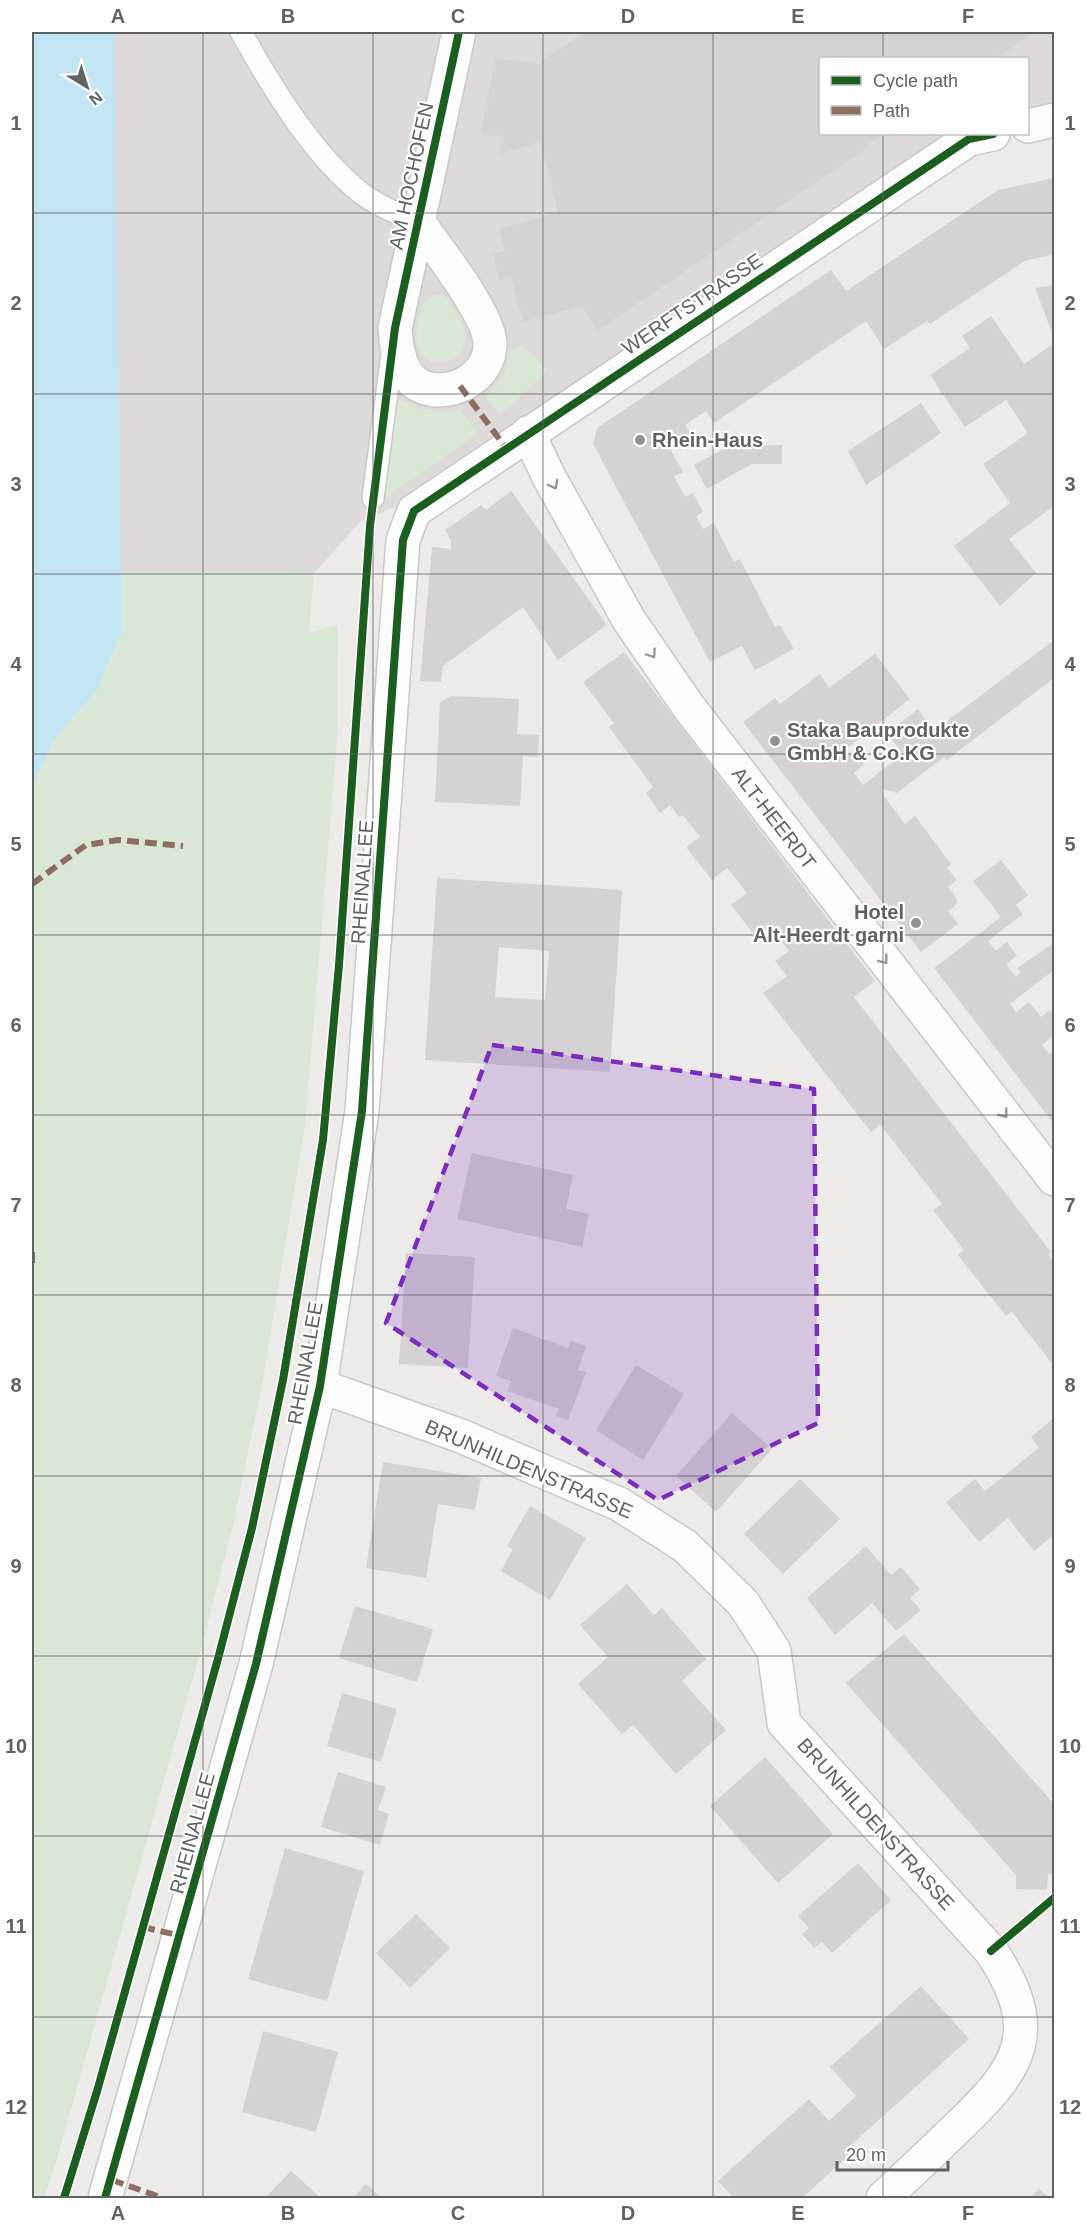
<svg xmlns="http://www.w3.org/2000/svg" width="1086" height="2230" font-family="Arial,sans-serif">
	<rect width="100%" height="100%" fill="#edebe9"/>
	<path fill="#dddad9" d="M114,32H1054V111L1028,118V58H820V134H959L420,496L360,522L314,573L120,572Z"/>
	<g fill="#dae7d6">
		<path d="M433,295C445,294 448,300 454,310C458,318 465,326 466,335C468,362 427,374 418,347C414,335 420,317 422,305Z"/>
		<path d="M522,345L548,371L500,415L485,397L503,378L511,352Z"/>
		<path d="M398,399C418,409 438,414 460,409L478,433L383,500Z"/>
		<path d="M120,572L314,573L309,632L338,625L337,741L305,1126L263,1380L233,1525L202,1646L54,2169L44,2198H32V788L53,740L97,690L122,631Z"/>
	</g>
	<path fill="#c2e4f3" d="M32,32H114L122,631L97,690L53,740L32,788Z"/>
	<g fill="#d4d2d2" fill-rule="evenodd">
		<path d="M585,32H1036L996,58H820V134H884L868,144L869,147L598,330L582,306L523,322L511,277L499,280L493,254L505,251L499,229L558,212L540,142L500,154L503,137L481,133L496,58L543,65L541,61Z"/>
		<path d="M1054,178V254L1025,261L930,324L927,321L884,349L866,321L714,423L706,411L685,425L692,436L670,449L683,472L674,476L685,497L693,493L703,512L696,516L703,529L714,523L734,562L740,559L775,627L780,625L794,649L755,670L742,646L710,662L593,444L597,428L831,270L846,291L998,190Z"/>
		<path d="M1054,285V338L1035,288Z"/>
		<path d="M991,316L1024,364L1054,343V506L1009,539L1036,573L1000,606L954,546L1010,503L983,464L1028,433L1006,400L965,427L930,375L970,348L962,336Z"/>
		<path d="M921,403L941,433L866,485L848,451Z"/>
		<path d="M782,445V464H752L707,489L694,465L729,446Z"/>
		<path d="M511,491L607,625L558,660L523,607L443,666L441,682L420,681L432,547L451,549V540L445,530L481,505L486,510Z"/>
		<path d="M1054,640V678L947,760L944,757L897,793L882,789L883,795L905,824L915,816L951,864L947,868L957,880L948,887L957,899L956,905L948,911L958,924L921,952L743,722L775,698L780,704L820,674L829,688L875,654L910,699L838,755L842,760L854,751L864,764L854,773L863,785L903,754L887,733L918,709L934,731Z"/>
		<path d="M624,652L875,981L854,997L1051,1252L1048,1254L1054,1262V1366L1012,1312L1006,1316L958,1255L964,1250L933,1210L942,1204L880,1124L871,1132L763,993L787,976L775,961L789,951L771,927L757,938L731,905L747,893L727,868L712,880L686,847L700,837L683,815L679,817L670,805L660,813L646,793L653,787L609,727L614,723L583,682Z"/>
		<path d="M451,696L519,699L517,734L539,735L538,757L523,756L520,806L435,802L440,702Z"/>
		<path d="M1001,860L1028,895L1016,905L1023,914L988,941L996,951L1007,942L1017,956L1006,964L1016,977L1021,972L1017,968L1054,943V970L1010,1004L1016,1012L1029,1002L1041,1017L1050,1010L1054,1015V1035L1042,1045L1049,1054L1054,1050V1124L934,968L1001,917L973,881Z"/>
		<path d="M437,878L622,890L610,1072L425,1060ZM499,947L549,951L545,1000L495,997Z"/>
		<path d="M472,1153L573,1175L566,1209L589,1214L582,1247L457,1219Z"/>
		<path d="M406,1253L475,1257L468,1368L399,1364Z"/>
		<path d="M513,1328L568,1348L571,1341L586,1346L578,1370L586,1372L568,1420L556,1416L559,1409L507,1391L511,1381L496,1376Z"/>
		<path d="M636,1365L684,1394L643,1460L596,1430Z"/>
		<path d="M732,1413L772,1449L716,1512L676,1476Z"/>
		<path d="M1054,1418V1535L1034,1551L1008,1518L979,1542L946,1502L975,1479L985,1491L1039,1448L1031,1437Z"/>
		<path d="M383,1462L481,1478L475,1510L438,1504L426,1578L366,1568Z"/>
		<path d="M800,1479L840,1519L783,1574L744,1534Z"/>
		<path d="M530,1506L586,1538L550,1600L501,1571L513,1549L507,1546Z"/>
		<path d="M866,1546L891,1575L901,1567L920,1589L910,1598L921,1610L896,1631L872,1603L835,1635L807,1598Z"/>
		<path d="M627,1584L654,1615L662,1608L706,1659L682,1681L726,1730L676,1774L633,1725L622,1734L578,1684L608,1657L580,1625Z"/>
		<path d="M355,1606L433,1629L417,1682L339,1658Z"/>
		<path d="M904,1634L1054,1804V1874H1048L1047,1890L1016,1889V1875L846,1683Z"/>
		<path d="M342,1693L397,1709L381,1762L327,1746Z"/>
		<path d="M765,1757L833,1834L778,1883L710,1806Z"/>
		<path d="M338,1772L386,1787L378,1810L389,1814L380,1845L321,1827Z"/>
		<path d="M285,1848L364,1871L327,2001L248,1979Z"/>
		<path d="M858,1863L891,1900L832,1953L822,1942L814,1948L802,1934L809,1928L798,1916Z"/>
		<path d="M416,1914L450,1948L410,1988L376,1953Z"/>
		<path d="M921,1986L969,2039L851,2145L855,2150L802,2198H734L718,2181L809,2099L829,2121L856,2096L830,2067Z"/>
		<path d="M263,2031L338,2052L316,2132L242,2112Z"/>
		<path d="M291,2171L321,2198H265Z"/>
		<path d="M366,2184L382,2198H353Z"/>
		<path d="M1039,2189L1050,2198H1030Z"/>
	</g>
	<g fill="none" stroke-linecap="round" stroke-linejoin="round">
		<defs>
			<g id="service">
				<path d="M241,32C271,86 312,154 361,193C378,206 399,214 418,222"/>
				<path d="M373,498L393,347"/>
			</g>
			<g id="minor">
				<path d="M1028,126L1054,120"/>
				<path d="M418,222C436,247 490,315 490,344C490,376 453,398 423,387C401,379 396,348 395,328L459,32"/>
				<path d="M528,433L549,477L629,620L688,706L1054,1179"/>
				<path d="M320,1386L461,1436L619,1504L685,1546L743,1603L774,1651L784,1723L991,1951C1045,2032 1020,2068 957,2128C932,2152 908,2175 883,2198"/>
				<path d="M105,2198L256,1664L320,1386L362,1111L403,540L414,511L969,139L993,134"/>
			</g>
		</defs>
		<use href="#service" stroke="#cac9c9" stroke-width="24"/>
		<use href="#minor" stroke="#cac9c9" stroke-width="36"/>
		<use href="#service" stroke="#fcfcfc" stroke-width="21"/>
		<use href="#minor" stroke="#fcfcfc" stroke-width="33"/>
		<g stroke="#8d6e63" stroke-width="6" stroke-dasharray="12 6" stroke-linecap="butt">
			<path d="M460,386L506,448"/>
			<path d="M32,884L86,845L118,840L183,846"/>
			<path d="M32,1252V1263"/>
			<path d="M143,1927L181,1936"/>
			<path d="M112,2180L163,2198"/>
		</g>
		<defs>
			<g id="cycleway">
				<path d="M991,1951L1054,1898"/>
				<path d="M64,2198L98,2088L219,1655L252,1528L283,1380L323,1140L339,965L370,526L395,328L459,32"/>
				<path d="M105,2198L256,1664L320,1386L362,1111L403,540L414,511L969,139L993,134"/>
			</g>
		</defs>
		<use href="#cycleway" stroke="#fff" stroke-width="11"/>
		<use href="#cycleway" stroke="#1b5e20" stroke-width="8"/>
	</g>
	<defs><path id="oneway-chevron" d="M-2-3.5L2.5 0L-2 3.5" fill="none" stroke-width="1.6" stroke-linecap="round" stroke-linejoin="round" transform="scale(1.5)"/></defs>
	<g stroke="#95999a">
		<use href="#oneway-chevron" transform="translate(554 485) rotate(61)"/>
		<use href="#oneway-chevron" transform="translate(652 654) rotate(56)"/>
		<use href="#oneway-chevron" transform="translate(884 960) rotate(52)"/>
		<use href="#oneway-chevron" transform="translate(1004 1114) rotate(52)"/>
	</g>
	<path fill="#7b2cbf" fill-opacity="0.2" stroke="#7b2cbf" stroke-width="4.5" stroke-dasharray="12 8" stroke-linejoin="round" d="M492,1045L814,1089L818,1423L658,1500L386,1323Z"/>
	<path fill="none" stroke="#5e6366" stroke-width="1.5" stroke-opacity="0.55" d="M203,32V2198M373,32V2198M543,32V2198M713,32V2198M883,32V58M883,134V2198M32,213H1054M32,394H1054M32,574H1054M32,754H1054M32,935H1054M32,1115H1054M32,1295H1054M32,1476H1054M32,1656H1054M32,1836H1054M32,2017H1054"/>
	<g fill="#909394" stroke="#fff" stroke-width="2">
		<circle cx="640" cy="440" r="6"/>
		<circle cx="775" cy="741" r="6"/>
		<circle cx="916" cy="923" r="6"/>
	</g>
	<g text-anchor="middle" stroke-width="4.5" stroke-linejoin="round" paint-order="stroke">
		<g font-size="20" fill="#5e6366" stroke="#fff">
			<text transform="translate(411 176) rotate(-78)" y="7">AM HOCHOFEN</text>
			<text transform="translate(692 304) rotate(-34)" y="7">WERFTSTRASSE</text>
			<text transform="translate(774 818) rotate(52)" y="7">ALT-HEERDT</text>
			<text transform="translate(362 882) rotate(-86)" y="7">RHEINALLEE</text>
			<text transform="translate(305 1363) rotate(-80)" y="7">RHEINALLEE</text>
			<text transform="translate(529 1469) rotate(23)" y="7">BRUNHILDENSTRASSE</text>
			<text transform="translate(876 1824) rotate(48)" y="7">BRUNHILDENSTRASSE</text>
			<text transform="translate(192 1833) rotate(-75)" y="7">RHEINALLEE</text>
		</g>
		<g font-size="20" font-weight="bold" fill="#5e6366" stroke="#fff" text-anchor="start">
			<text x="652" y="447">Rhein-Haus</text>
			<text x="787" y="737">Staka Bauprodukte<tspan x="787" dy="23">GmbH &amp; Co.KG</tspan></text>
			<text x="904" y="919" text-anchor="end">Hotel<tspan x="904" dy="23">Alt-Heerdt garni</tspan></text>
		</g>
	</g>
	<rect width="1086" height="2230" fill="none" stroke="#ffffff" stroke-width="66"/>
	<rect x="819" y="57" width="210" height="78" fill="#ffffff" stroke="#bfc1c2" stroke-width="1.5"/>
	<rect x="831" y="76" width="30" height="9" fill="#1b5e20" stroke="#bfc1c2" stroke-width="1.5"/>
	<text x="873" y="87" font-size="18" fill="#5e6366">Cycle path</text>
	<rect x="831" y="106" width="30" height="9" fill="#8d6e63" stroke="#bfc1c2" stroke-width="1.5"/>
	<text x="873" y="117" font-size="18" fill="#5e6366">Path</text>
	<g transform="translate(87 87) rotate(142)" stroke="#ffffff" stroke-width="4.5" paint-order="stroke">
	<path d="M0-4.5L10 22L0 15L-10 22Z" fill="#5e6366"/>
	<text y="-9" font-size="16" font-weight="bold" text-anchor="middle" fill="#5e6366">N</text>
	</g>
	<path d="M837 2161v9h111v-9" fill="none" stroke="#5e6366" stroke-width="3"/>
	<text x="846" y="2161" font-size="18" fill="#5e6366" stroke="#ffffff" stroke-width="4.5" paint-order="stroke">20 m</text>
	<rect x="33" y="33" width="1020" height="2164" fill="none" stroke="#5e6366" stroke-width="2"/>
	<g font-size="20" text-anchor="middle" font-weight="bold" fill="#5e6366">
		<text x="118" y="23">A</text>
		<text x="288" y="23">B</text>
		<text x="458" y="23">C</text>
		<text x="628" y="23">D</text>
		<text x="798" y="23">E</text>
		<text x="968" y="23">F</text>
		<text x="16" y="130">1</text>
		<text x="1070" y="130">1</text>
		<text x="16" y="310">2</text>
		<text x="1070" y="310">2</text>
		<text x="16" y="491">3</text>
		<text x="1070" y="491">3</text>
		<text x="16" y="671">4</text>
		<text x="1070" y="671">4</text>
		<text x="16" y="851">5</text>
		<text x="1070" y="851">5</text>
		<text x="16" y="1032">6</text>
		<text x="1070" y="1032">6</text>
		<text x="16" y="1212">7</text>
		<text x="1070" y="1212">7</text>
		<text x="16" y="1392">8</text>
		<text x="1070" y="1392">8</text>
		<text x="16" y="1573">9</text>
		<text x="1070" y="1573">9</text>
		<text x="16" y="1753">10</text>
		<text x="1070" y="1753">10</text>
		<text x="16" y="1933">11</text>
		<text x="1070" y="1933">11</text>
		<text x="16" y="2114">12</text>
		<text x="1070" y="2114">12</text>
		<text x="118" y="2220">A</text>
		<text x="288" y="2220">B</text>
		<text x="458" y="2220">C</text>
		<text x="628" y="2220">D</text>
		<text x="798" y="2220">E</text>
		<text x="968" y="2220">F</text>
	</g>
</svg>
